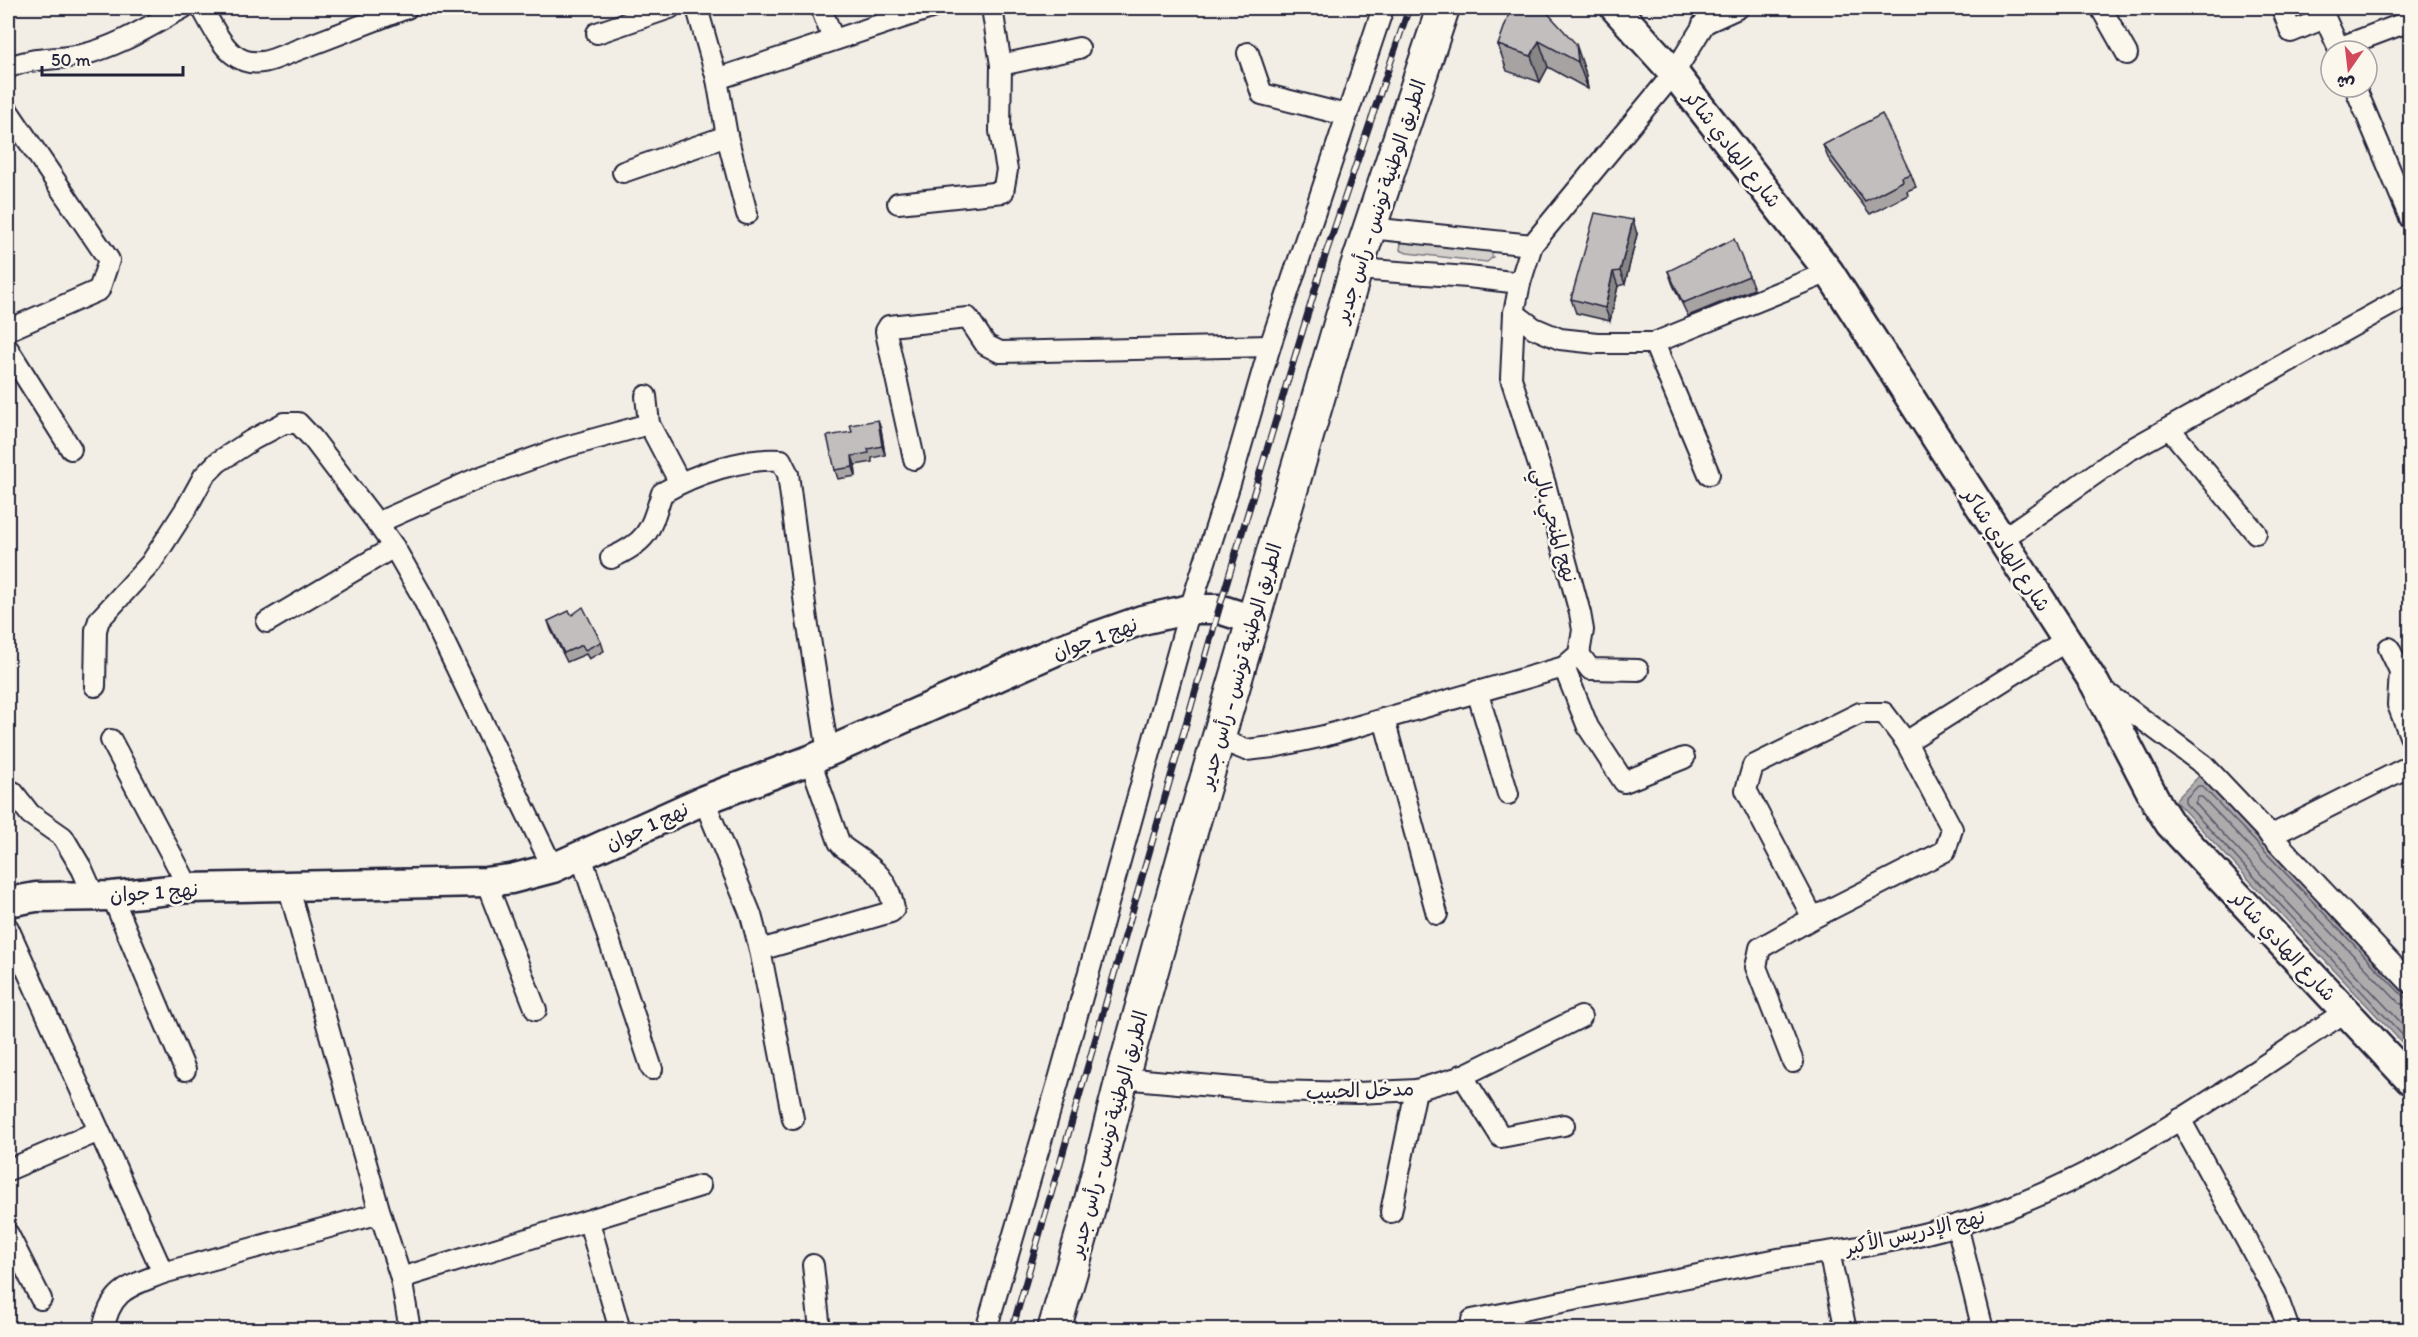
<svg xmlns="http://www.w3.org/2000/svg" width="2418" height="1337" font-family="Itim,'Playpen Sans Arabic',sans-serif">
	<rect width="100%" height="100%" fill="#f2eee5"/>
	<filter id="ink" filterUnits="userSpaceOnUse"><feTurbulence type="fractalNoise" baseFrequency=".0167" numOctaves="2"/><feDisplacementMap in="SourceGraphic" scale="12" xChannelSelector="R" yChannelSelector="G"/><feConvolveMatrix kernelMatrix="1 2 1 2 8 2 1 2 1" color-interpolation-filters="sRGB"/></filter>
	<g filter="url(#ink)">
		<path fill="#d4d1cc" stroke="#7b7a84" stroke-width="1.5" d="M1405,241L1490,250L1493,257L1487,262L1407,253L1400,250L1401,243Z"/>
		<path fill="#aeabad" stroke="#76747f" stroke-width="1.5" d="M2200,775L2410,996V1051L2175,801Z"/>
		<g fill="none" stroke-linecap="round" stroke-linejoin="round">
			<g stroke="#5a5969" stroke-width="1.5">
				<path d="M2410,999L2404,997L2202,786H2198L2185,799V803L2410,1043"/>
				<path d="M2410,1007L2399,1003L2202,797H2198L2195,803L2223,834L2410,1032"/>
			</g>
			<defs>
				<g id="street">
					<path d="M202,8C219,38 233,74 274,59L407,8"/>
					<path d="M697,8L717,79"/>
					<path d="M821,8L833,39"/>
					<path d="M2101,8L2127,54"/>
					<path d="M2282,8L2291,32L2325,18L2340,51"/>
					<path d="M1703,24L1738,8"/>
					<path d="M597,33L670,8"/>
					<path d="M2338,48L2410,21"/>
					<path d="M1248,53L1262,94L1346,115"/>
					<path d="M1001,65L1079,48"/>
					<path d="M8,68C31,57 56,60 81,55C118,47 151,25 183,8"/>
					<path d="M2355,87L2410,218"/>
					<path d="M8,111L109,260L99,290L8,330"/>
					<path d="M623,172L727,136"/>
					<path d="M898,203L1003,192L1007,170L1000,131L1001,65L992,8"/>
					<path d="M747,214L727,136L717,79L931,8"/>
					<path d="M1370,228L1532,245"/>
					<path d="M1356,269L1468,277L1520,283"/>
					<path d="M1514,313L1534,328L1560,339L1597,343H1654L1829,272"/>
					<path d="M1654,343L1709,474"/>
					<path d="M8,349L71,449"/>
					<path d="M646,396L649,424L680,483"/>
					<path d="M2169,428L2256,533"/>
					<path d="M914,459L887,337L886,331L889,326L968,318L986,345L1000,352L1270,346"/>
					<path d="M377,523L478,478L562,448L649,424"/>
					<path d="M2001,540L2126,452L2410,294"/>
					<path d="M611,558C649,541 650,530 662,493C695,474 744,457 781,460L788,474L807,620L828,752"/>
					<path d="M267,622L394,547"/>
					<path d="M2389,648L2400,671L2398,705L2410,736"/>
					<path d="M1579,654L1590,669L1638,670"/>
					<path d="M1564,667L1588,727L1624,782L1684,758"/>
					<path d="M95,686L96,630L99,620L151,563L187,507L204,476L218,462L252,440L284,423H298L313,439L377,523L394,547L421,594L553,868"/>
					<path d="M2099,687L2204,765L2410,983"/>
					<path d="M1477,691L1508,794"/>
					<path d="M1384,719L1437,914"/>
					<path d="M1219,739L1246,750L1273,747L1324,736L1564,667L1579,654L1583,630L1580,613L1545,484L1511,378L1514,313L1520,283L1532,245L1674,73L1714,8"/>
					<path d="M111,740L189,888"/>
					<path d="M1906,742L2066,641"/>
					<path d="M13,792L30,814L63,837L82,869L94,896"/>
					<path d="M704,800L751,915L760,950L793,1119"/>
					<path d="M2270,836L2410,766"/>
					<path d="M581,856L652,1069"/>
					<path d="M486,882L536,1010"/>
					<path d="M288,885L380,1213"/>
					<path d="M112,896L185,1070"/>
					<path d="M8,928L163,1273C129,1287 111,1289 103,1330"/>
					<path d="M760,950L891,912L894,909C888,874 869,866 843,847L839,842L810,760"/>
					<path d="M1793,1062L1756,967L1760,948L1813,918L1945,851L1952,829L1906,742L1884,713H1860L1753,766L1746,790L1813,918"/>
					<path d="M1462,1075L1501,1137L1564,1125"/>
					<path d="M1122,1078L1268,1091L1358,1093L1416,1090L1460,1077L1581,1017"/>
					<path d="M2180,1119L2276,1294L2289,1330"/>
					<path d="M8,1170L99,1131"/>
					<path d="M1391,1212L1416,1090"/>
					<path d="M589,1222L620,1330"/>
					<path d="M1957,1225L1983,1330"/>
					<path d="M8,1234L41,1299"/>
					<path d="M1829,1252L1846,1330"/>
					<path d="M813,1265L820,1330"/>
					<path d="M163,1273L380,1213L401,1278L410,1330"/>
					<path d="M401,1278L700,1186"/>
					<path d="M1472,1320L1778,1259C1855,1249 1935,1236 2008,1208C2130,1161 2237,1082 2345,1012"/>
					<path d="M986,1330L1060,1076L1190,609L1232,477L1270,346L1383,8"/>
				</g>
				<g id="secondary">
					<path d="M1615,8L1674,73L1829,272L2095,684L2158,805L2170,824L2410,1080"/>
					<path d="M8,902L36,897L112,896L189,888L486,882L511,879L553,868L704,800L810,760L1060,649L1142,620L1190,609H1219L1253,620"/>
				</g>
				<path id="primary" d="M1054,1330L1086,1220L1122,1078L1183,859L1356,269L1443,8"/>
			</defs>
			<use href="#street" stroke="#22223b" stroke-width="24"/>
			<use href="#secondary" stroke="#22223b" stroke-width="33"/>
			<use href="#primary" stroke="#22223b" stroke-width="36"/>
			<use href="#street" stroke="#fbf7ec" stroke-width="20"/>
			<use href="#secondary" stroke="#fbf7ec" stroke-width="28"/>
			<use href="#primary" stroke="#fbf7ec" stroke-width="32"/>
			<defs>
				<path id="rail" d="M1012,1330L1219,609L1326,253L1409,8"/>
			</defs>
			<use href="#rail" stroke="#22223b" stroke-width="7"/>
			<use href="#rail" stroke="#fbf7ec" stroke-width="4.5" stroke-dasharray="14" stroke-linecap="butt"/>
		</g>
		<g fill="#a7a3a3" stroke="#22223b" stroke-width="1.5">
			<path d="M1543,8L1585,71L1588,89L1548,67L1540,82L1507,71L1498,45Z"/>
			<path d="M1823,145L1911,174L1916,187L1907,191L1908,195L1870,214L1828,158Z"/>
			<path d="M1637,234L1625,284L1618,286L1610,321L1576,313L1571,299Z"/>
			<path d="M1668,271L1749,276L1754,289L1688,316L1673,285Z"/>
			<path d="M881,429L885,455L872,458V462L855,465L856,476L838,479L835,470Z"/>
			<path d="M572,615L601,642L604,651L589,659L586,654L567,662L551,630L548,621Z"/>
		</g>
		<g fill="#888585" stroke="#22223b" stroke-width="1.5">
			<path d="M1539,41L1548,67L1540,82L1531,56Z"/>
			<path d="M1576,44L1585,71L1588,89L1578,62Z"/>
			<path d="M1633,220L1637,234L1625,284L1620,271Z"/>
			<path d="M1613,272L1618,286L1610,321L1605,308Z"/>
			<path d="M878,420L881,429L885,455L882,446Z"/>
			<path d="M852,456L855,465L856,476L853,467Z"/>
		</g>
		<g fill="#c2bebe" stroke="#22223b" stroke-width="1.5">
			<path d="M1511,8H1543L1576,44L1578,62L1539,41L1531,56L1498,45Z"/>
			<path d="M1882,114L1911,174L1902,177L1903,181L1865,201L1823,145Z"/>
			<path d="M1595,213L1633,220L1620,271L1613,272L1605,308L1571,299Z"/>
			<path d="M1734,239L1749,276L1683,303L1668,271Z"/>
			<path d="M878,420L882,446L868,449L869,453L852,456L853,467L835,470L827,436L852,432L850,425Z"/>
			<path d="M583,607L601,642L585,650L582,645L564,653L548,621L569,611L572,615Z"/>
		</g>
	</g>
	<g text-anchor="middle" stroke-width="5" stroke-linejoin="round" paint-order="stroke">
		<g font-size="20" fill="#22223b" stroke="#fbf7ec">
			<text transform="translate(1733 149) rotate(52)" y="7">شارع الهادي شاكر</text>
			<text transform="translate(1380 201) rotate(-72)" y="7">الطريق الوطنية تونس - رأس جدير</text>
			<text transform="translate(1555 525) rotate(74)" y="7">نهج المنجي بالي</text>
			<text transform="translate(2007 550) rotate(57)" y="7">شارع الهادي شاكر</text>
			<text transform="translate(1095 638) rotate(-20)" y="7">نهج 1 جوان</text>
			<text transform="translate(1240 666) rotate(-74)" y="7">الطريق الوطنية تونس - رأس جدير</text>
			<text transform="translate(647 826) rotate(-25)" y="7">نهج 1 جوان</text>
			<text transform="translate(154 892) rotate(-4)" y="7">نهج 1 جوان</text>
			<text transform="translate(2284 946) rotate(47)" y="7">شارع الهادي شاكر</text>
			<text transform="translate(1360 1090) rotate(-2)" y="7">مدخل الحبيب</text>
			<text transform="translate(1108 1134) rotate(-75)" y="7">الطريق الوطنية تونس - رأس جدير</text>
			<text transform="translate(1915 1232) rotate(-13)" y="7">نهج الإدريس الأكبر</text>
		</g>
	</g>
	<rect width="2418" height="1337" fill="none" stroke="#fbf7ec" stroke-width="30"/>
	<rect x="15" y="15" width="2388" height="1307" fill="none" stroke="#22223b" stroke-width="2" filter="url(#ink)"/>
	<g transform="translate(2349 69) rotate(194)"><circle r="28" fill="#fbf7ec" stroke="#a4a2a5" stroke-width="1.5"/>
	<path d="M0-4.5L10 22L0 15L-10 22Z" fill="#d1495b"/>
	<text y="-9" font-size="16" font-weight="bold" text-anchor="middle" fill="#22223b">ش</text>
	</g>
	<path d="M42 66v9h141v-9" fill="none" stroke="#22223b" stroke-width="3"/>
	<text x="51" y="66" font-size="18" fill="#22223b" stroke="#fbf7ec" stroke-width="4.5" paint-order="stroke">50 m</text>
</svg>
